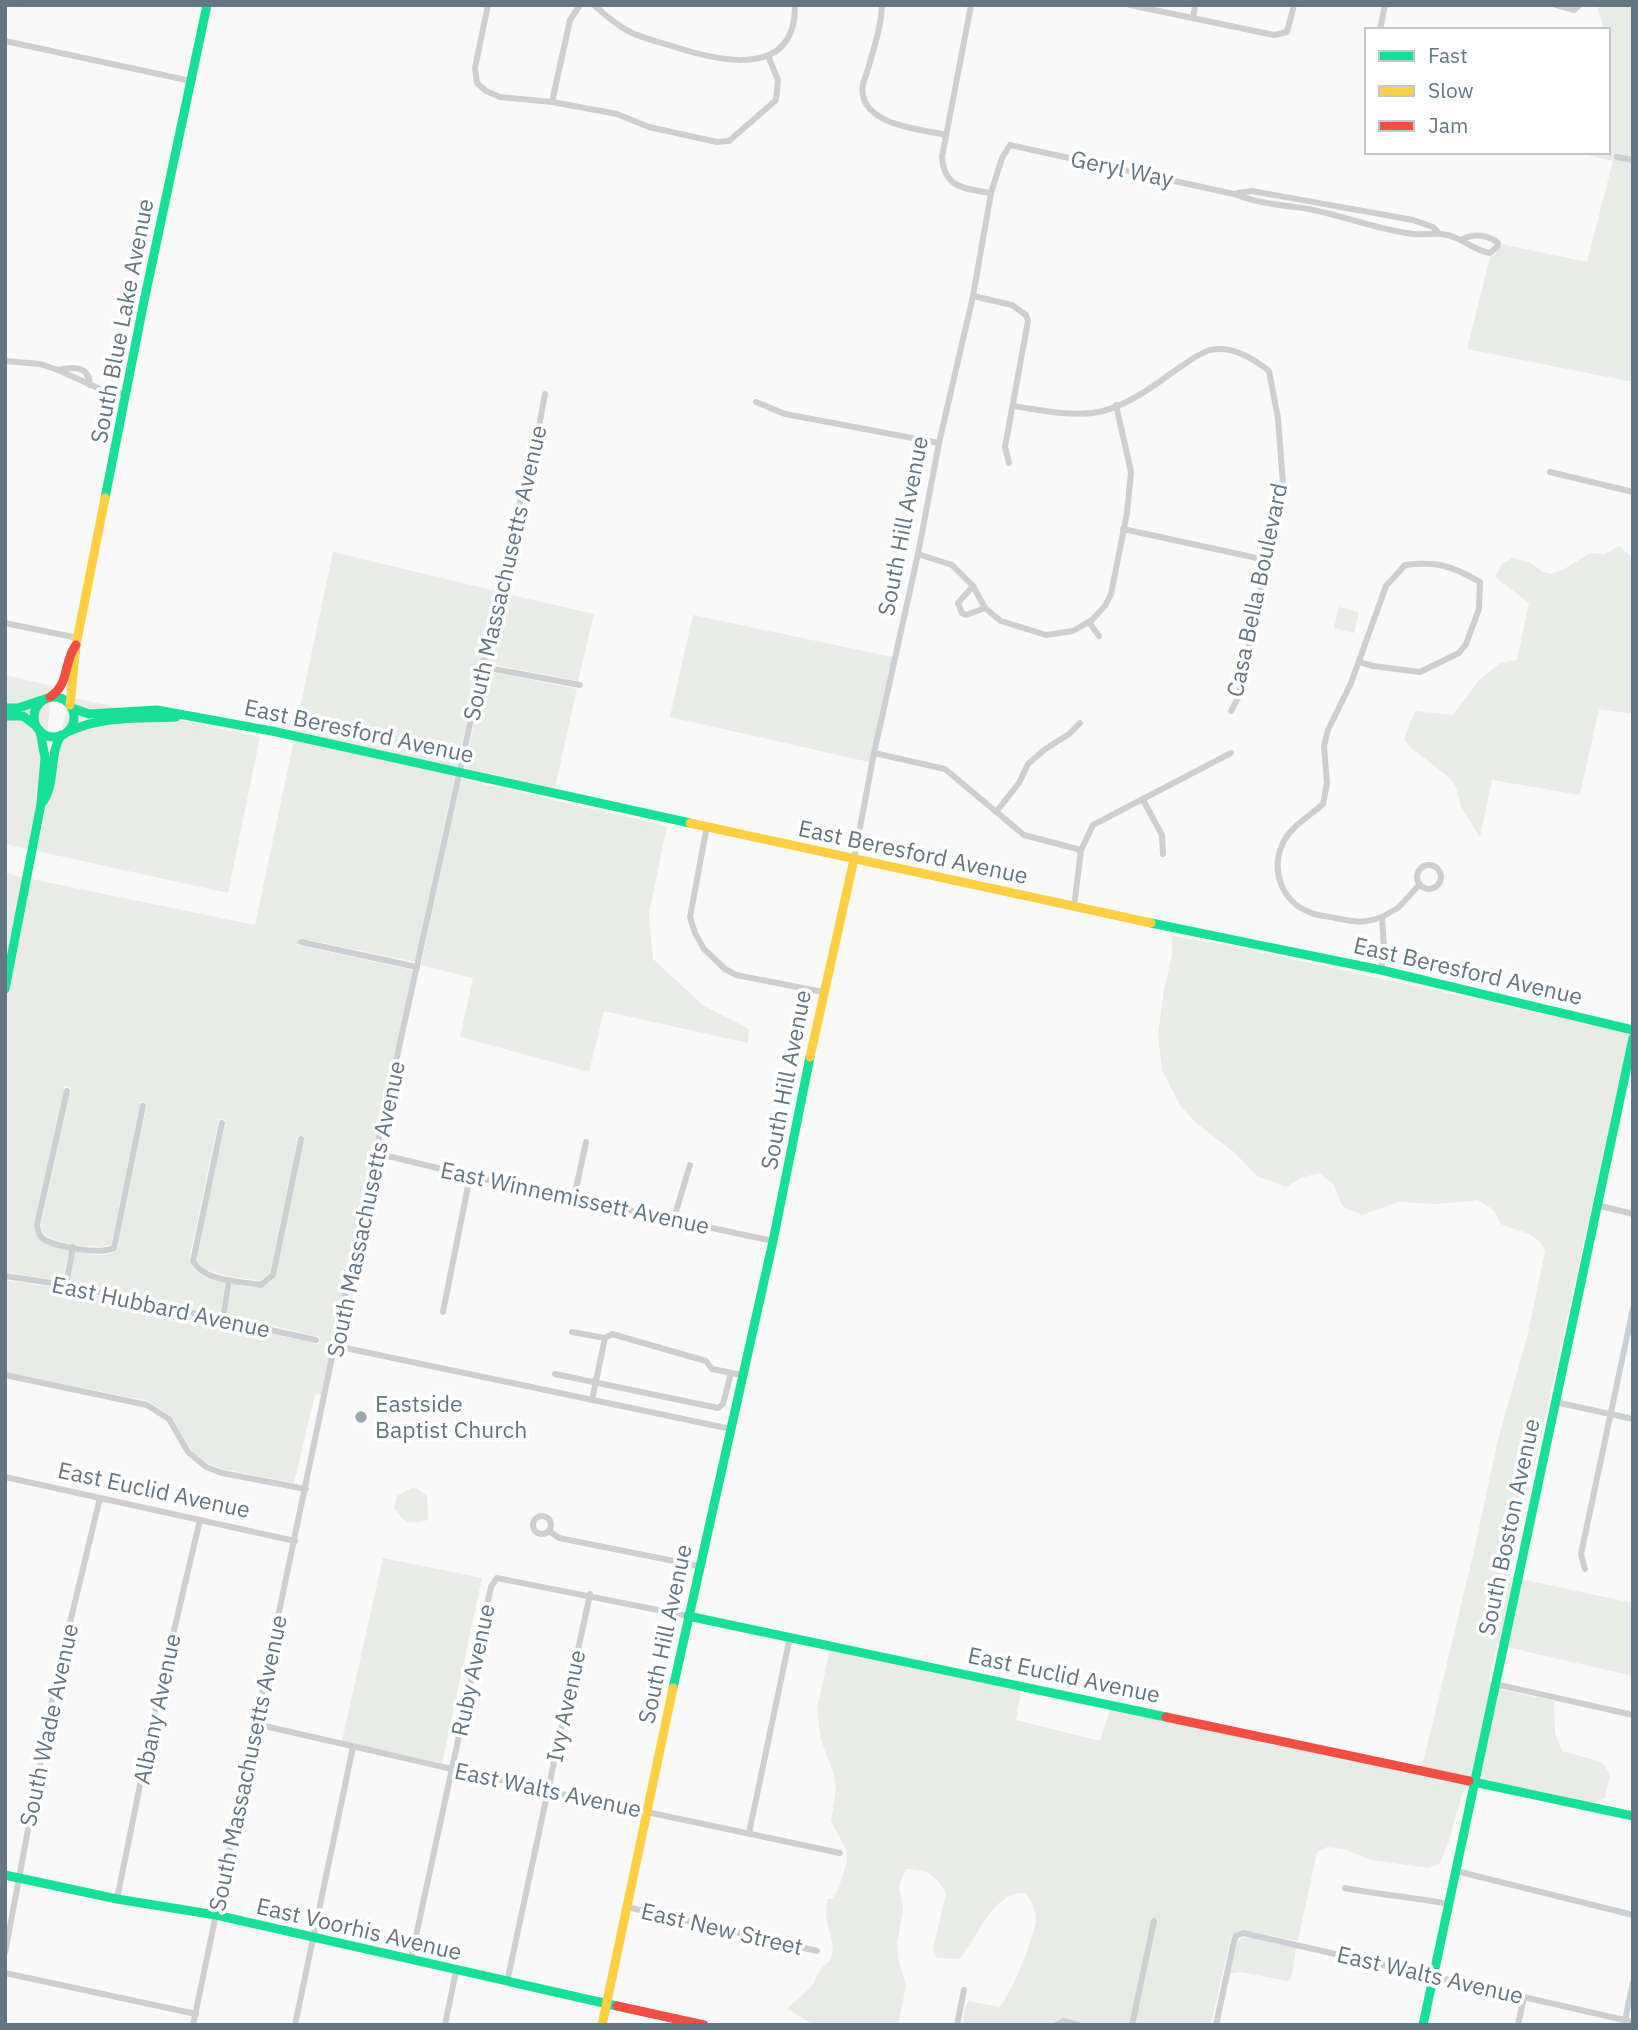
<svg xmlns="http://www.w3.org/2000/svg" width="1638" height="2030" font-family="'IBM Plex Sans',sans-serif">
	<rect width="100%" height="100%" fill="#f9f9f9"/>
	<g fill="#e8ebe6">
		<path d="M1599,5H1633V382L1467,349L1490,257L1496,254L1501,244L1587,262L1613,161L1574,152H1608V55L1611,51L1608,30H1605L1598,11Z"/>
		<path d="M1619,546L1633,559V714L1599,709L1580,795L1492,780L1480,837L1461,807L1456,787L1450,778L1411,748L1404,739L1415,711L1453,715L1478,681L1500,663L1517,660L1529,603L1495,577L1502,564L1512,558L1531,563L1543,572L1552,574L1564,569L1591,553L1605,554Z"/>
		<path d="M333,552L496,591L457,767L295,732Z"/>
		<path d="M503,593L594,614L578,681L487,663Z"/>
		<path d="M1339,607L1359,612L1354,633L1334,628Z"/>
		<path d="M693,615L892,657L869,762L670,717Z"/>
		<path d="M486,671L577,689L555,788L464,768Z"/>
		<path d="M5,675L53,686L31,850L5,844Z"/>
		<path d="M69,697L260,737L228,893L37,851Z"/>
		<path d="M294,740L455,774L415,962L299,938L297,945L413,970L322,1395L315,1394L294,1483L222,1469L202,1461L191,1450L171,1416L148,1401L5,1372V1280L65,1289L319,1344L320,1337L227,1315L232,1284C251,1287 264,1293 276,1276L304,1136H298L270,1273L261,1281C244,1278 205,1276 196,1260L226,1120L219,1119L189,1260C195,1277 209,1279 225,1282L220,1314L70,1282L75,1251C90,1254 104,1259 117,1250L147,1104L141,1102L111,1245C99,1250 56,1243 45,1235C41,1232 42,1230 41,1225L71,1088L65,1086L34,1226C37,1245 52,1246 69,1250L63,1281L5,1272V1006L31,879L255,925Z"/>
		<path d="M461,779L667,826L649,914L653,959L704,1006L749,1029L748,1043L604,1011L589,1072L460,1037L473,978L421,965Z"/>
		<path d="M5,873L25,877L5,972Z"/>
		<path d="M1172,936L1226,945L1630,1033L1510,1576L1514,1577L1500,1645H1497L1489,1681L1492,1683L1472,1777L1422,1767L1474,1551L1498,1440L1528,1333L1545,1252C1537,1230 1520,1233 1501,1224L1494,1210L1477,1200L1437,1204L1398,1202L1362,1215L1342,1206L1334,1185L1319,1173L1301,1178L1286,1187L1257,1176L1234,1152L1196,1123L1180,1105L1162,1071L1158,1034L1164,990L1172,956Z"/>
		<path d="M414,1487L427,1496L428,1520C409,1525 405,1524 394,1507L397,1496Z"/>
		<path d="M383,1558L482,1578L442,1763L342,1741Z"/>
		<path d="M1521,1579L1633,1603V1676L1507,1647Z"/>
		<path d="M830,1649L1021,1691L1016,1720L1100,1741L1110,1709L1470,1785L1462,1794L1449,1841L1440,1863L1428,1868L1371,1860L1344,1849L1327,1847L1317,1852L1298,1941L1244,1930L1234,1934L1230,1940L1211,2025H963L965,2008L969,2001L999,2007C1012,1994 1034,1938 1036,1919C1036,1909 1031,1901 1025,1893C990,1893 980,1936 959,1959L937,1958L933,1950L946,1893C935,1875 928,1869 906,1869L899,1886L903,1908L897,1945L899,1962L906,1986L898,2025H814L787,2009C794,2001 807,1993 813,1984C819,1974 819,1968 830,1961C837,1943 828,1934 826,1916C826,1911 827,1904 828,1899H832L838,1890L847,1861L846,1849L831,1821L836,1790L833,1772L821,1740L817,1709Z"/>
		<path d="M1498,1689L1554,1701L1555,1733L1562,1751L1602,1762L1610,1775L1605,1798L1592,1803L1479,1779Z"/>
		<path d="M1243,1937L1296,1948L1292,1975L1288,1981L1240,1972L1230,1974L1237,1942Z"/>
	</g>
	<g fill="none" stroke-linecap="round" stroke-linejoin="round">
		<g stroke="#cecfd0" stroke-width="6">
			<path d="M488,5L475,68L477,83L486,91L500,97L552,102L617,114L649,127L717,142L729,141L776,100L778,80L768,56"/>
			<path d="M594,5C605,15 615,24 628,31C641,38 656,41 669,45C716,61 796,81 795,5"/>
			<path d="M882,5C881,27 874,48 868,69C867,74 864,79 863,84C856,125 920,129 946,135"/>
			<path d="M971,5L942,157C944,188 965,189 991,193"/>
			<path d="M1130,5L1274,35L1287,32L1294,5"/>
			<path d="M1556,5L1574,10L1580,5"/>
			<path d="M1193,18L1195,5"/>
			<path d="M1380,30L1385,5"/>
			<path d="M5,41L191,81"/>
			<path d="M552,102L570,20L580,5"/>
			<path d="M1617,157L1633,160"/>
			<path d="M1238,193L1252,191L1413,220L1433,227L1439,233"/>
			<path d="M973,296L1012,305L1026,315L1028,321L1005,447L1009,463"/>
			<path d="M5,361L40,364L58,370L100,389L127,394"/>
			<path d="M58,370C74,366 89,366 90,385"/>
			<path d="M756,402L785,414L939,443"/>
			<path d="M1013,406C1041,410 1074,418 1103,411C1129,404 1151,388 1173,372C1184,365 1197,354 1210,350C1231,345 1253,358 1269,371L1278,418L1283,485L1238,698L1231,711"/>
			<path d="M1550,472L1633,492"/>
			<path d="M1123,529L1266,560"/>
			<path d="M918,554L952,565L973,586L985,608L1001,621L1046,635L1073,631L1092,620L1105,606L1111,594L1127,513L1131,472L1116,405"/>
			<path d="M973,586L958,603L962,613L966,615L985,608"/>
			<path d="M1089,622L1099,636"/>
			<path d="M5,623L78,638"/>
			<path d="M1359,662L1373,666L1420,672L1459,653L1466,644L1479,609L1480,582C1452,566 1438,561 1405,565L1386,586L1351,683L1328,730L1324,746L1327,783L1323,804C1309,817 1289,827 1282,845C1271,872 1282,901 1309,912C1317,916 1327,916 1335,918C1355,922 1363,924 1382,917"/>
			<path d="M483,667L580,685"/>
			<path d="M874,753L945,769L1024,835L1081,850"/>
			<path d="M1143,800L1162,835L1163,854"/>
			<path d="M996,812L1019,783L1028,764L1044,750L1069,734L1080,723"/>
			<path d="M707,826L690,917L695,933L704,949L725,969L736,975L823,992"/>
			<path d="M854,859L874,753L918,554L939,443L973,296L991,193L1002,158L1010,145L1234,194C1257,203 1278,205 1303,208C1340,214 1376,230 1414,234C1422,235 1432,233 1441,234C1462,236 1471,250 1490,253L1497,247L1498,243C1489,235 1473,233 1463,239"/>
			<circle cx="1429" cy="877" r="12"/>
			<path d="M1074,907L1081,850L1093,825L1231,753"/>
			<path d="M301,942L417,967"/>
			<path d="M1381,970L1384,947L1382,917L1398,908L1419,885"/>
			<path d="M67,1091L37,1225C38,1231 39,1237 45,1240C59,1247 100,1255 114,1248L143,1106"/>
			<path d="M222,1123L193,1261C204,1282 240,1281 261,1285L273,1275L301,1139"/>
			<path d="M376,1155L392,1157L470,1176L773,1241"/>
			<path d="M574,1198L586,1142"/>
			<path d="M1597,1205L1633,1214"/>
			<path d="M673,1221L690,1165"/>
			<path d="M5,1276L66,1285L316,1340"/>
			<path d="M66,1285L73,1247"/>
			<path d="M443,1312L470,1176"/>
			<path d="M223,1318L229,1280"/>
			<path d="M572,1332L605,1338L612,1334L706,1361L712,1369L742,1375"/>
			<path d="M336,1346L731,1429"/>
			<path d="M555,1374L718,1408L723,1404L731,1373"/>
			<path d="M5,1375L147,1405L169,1419L188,1452L206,1467L222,1473L306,1489"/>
			<path d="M592,1400L605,1338"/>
			<path d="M1555,1402L1633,1419"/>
			<path d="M5,1477L295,1541"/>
			<circle cx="542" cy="1525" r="9"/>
			<path d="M549,1531L559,1538L699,1566"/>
			<path d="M1585,1569L1581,1554L1633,1308"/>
			<path d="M1495,1684L1633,1715"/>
			<path d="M256,1724L548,1791L840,1853"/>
			<path d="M749,1833L790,1637"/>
			<path d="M1456,1871L1633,1915"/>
			<path d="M1345,1888C1379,1895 1414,1897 1448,1904"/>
			<path d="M117,1899L155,1711L200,1520"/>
			<path d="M627,1907L817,1951"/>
			<path d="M5,1953L55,1685L100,1498"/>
			<path d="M411,1959L491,1587L497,1578L688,1616"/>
			<path d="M5,1973L196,2014"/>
			<path d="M507,1982L590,1594"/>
			<path d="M193,2025L351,1266L512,533L538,432L545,394"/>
			<path d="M295,2025L353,1747"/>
			<path d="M445,2025L456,1971"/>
			<path d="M957,2025L964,1990"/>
			<path d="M1056,2025L1063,2021L1079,2025"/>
			<path d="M1132,2025L1154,1921"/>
			<path d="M1216,2025L1234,1941L1236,1936L1243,1933L1633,2022"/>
			<path d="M1518,2025L1524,1997"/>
			<path d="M1624,2025L1633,1982"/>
		</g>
		<g stroke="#16e098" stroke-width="9">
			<path d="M105,498L144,301L207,5"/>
			<circle cx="54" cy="717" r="20"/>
			<path d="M5,708H18L42,700"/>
			<path d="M72,708L89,714L157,710L272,731L690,823"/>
			<path d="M5,716H23L35,725"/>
			<path d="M70,731C104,715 140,719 176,717"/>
			<path d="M41,804C57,785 48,756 61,735"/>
			<path d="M1151,923L1381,970L1633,1030"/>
			<path d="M5,989L41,804L45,758L40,731"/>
			<path d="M688,1616L1166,1717"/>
			<path d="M673,1688L773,1241L810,1057"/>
			<path d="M1469,1781L1633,1816"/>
			<path d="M5,1875L117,1899L216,1915L617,2006"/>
			<path d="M1423,2025L1633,1038"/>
		</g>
		<g stroke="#ffcf43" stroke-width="9">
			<path d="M70,705L76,645L105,498"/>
			<path d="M690,823L1151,923"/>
			<path d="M810,1057L854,859"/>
			<path d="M602,2025L673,1688"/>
		</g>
		<g stroke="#f24e42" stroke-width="9">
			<path d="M50,697C70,684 63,662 76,645"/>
			<path d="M1166,1717L1469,1781"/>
			<path d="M617,2006L704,2025"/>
		</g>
	</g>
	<circle fill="#99a4ac" stroke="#fff" stroke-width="2.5" cx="361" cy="1417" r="7"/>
	<g text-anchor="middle" stroke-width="7" stroke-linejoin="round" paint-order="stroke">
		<g font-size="23" fill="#657683" stroke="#fff">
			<text transform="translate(1122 169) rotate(12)" y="8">Geryl Way</text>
			<text transform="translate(122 321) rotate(-79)" y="8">South Blue Lake Avenue</text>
			<text transform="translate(903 526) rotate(-79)" y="8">South Hill Avenue</text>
			<text transform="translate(505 573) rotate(-77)" y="8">South Massachusetts Avenue</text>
			<text transform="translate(1257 590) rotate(-78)" y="8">Casa Bella Boulevard</text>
			<text transform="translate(359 731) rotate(12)" y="8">East Beresford Avenue</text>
			<text transform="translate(913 852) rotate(12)" y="8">East Beresford Avenue</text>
			<text transform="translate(1468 971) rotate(13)" y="8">East Beresford Avenue</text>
			<text transform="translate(786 1080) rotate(-79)" y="8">South Hill Avenue</text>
			<text transform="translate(575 1198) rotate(12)" y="8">East Winnemissett Avenue</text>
			<text transform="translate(366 1209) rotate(-78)" y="8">South Massachusetts Avenue</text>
			<text transform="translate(161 1307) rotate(12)" y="8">East Hubbard Avenue</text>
			<text transform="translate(154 1490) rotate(12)" y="8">East Euclid Avenue</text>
			<text transform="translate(1509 1527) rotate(-78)" y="8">South Boston Avenue</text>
			<text transform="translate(665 1634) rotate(-78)" y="8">South Hill Avenue</text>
			<text transform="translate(473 1670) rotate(-78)" y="8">Ruby Avenue</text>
			<text transform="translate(1064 1675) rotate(12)" y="8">East Euclid Avenue</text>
			<text transform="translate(566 1706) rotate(-78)" y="8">Ivy Avenue</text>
			<text transform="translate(157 1709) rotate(-78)" y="8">Albany Avenue</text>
			<text transform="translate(49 1725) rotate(-78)" y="8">South Wade Avenue</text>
			<text transform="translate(248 1763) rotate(-78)" y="8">South Massachusetts Avenue</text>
			<text transform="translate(548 1790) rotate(12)" y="8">East Walts Avenue</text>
			<text transform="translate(359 1929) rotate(13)" y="8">East Voorhis Avenue</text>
			<text transform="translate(722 1929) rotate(13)" y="8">East New Street</text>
			<text transform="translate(1430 1975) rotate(13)" y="8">East Walts Avenue</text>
		</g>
		<g font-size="23" fill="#657683" stroke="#fff" text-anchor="start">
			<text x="375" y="1412">Eastside<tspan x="375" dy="26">Baptist Church</tspan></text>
		</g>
	</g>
	<rect width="1638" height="2030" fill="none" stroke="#657683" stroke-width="14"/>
	<rect x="1365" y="28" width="245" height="126" fill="#ffffff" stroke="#c1c8cd" stroke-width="2"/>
	<rect x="1379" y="51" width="35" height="10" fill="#16e098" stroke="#c1c8cd" stroke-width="2"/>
	<text x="1428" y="63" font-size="21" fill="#657683">Fast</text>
	<rect x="1379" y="86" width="35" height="10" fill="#ffcf43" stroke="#c1c8cd" stroke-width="2"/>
	<text x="1428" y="98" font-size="21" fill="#657683">Slow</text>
	<rect x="1379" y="121" width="35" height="10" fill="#f24e42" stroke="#c1c8cd" stroke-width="2"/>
	<text x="1428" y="133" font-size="21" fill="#657683">Jam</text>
</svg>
